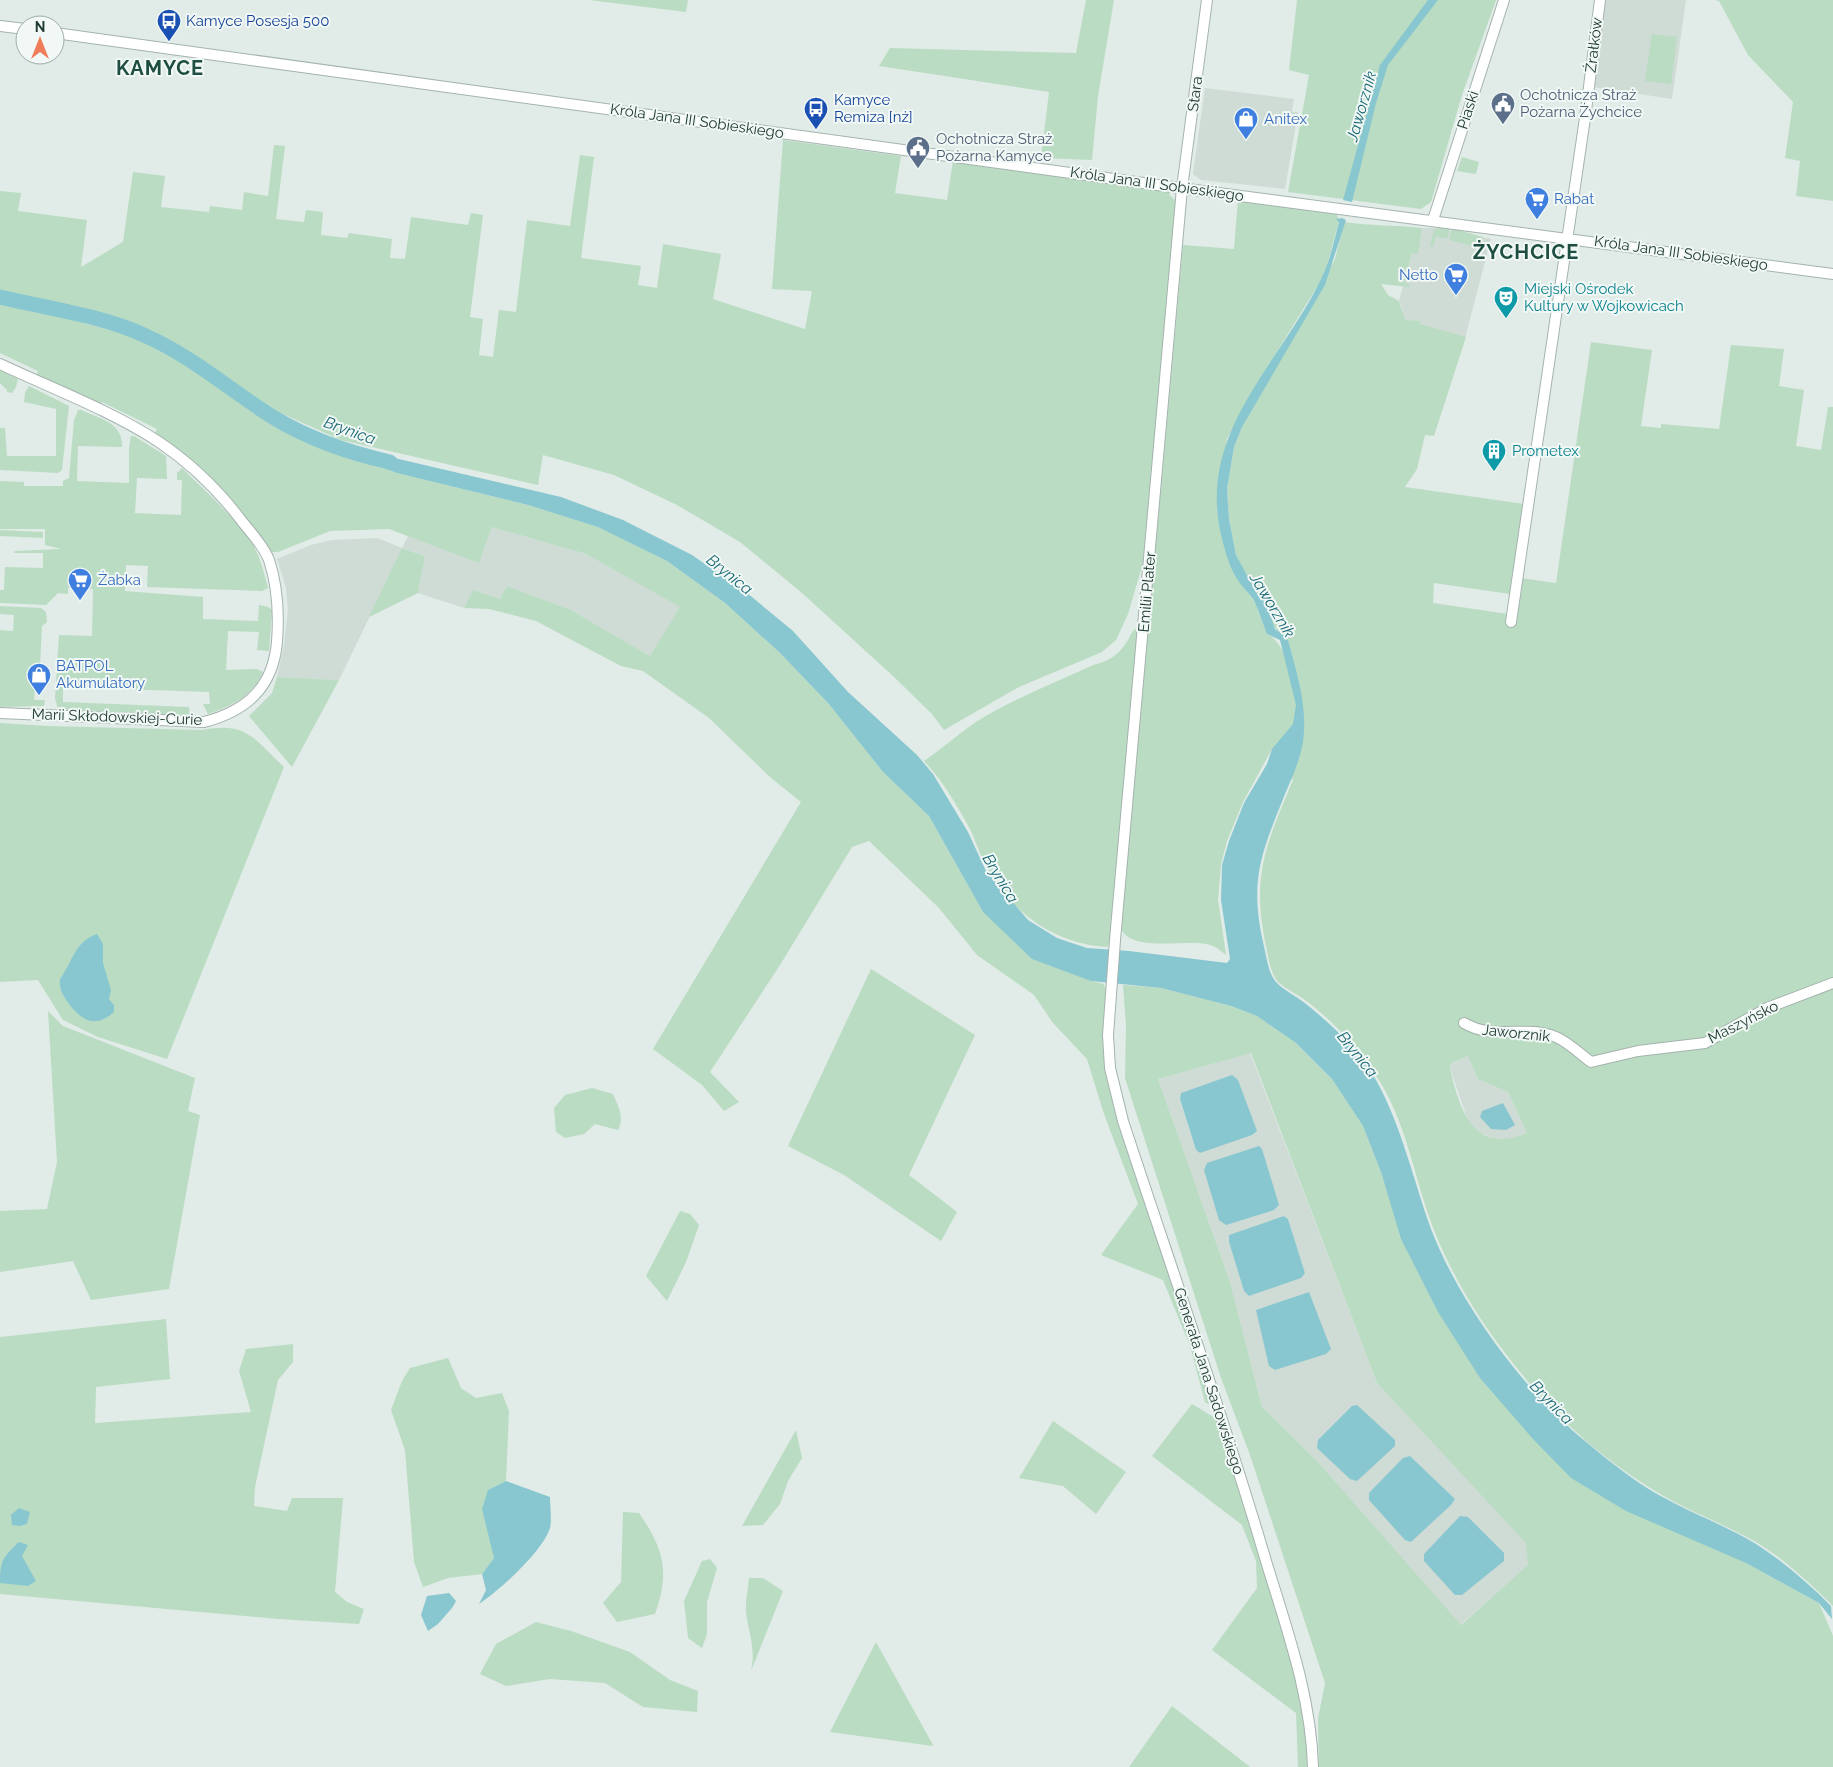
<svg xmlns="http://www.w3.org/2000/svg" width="1833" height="1767" font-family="Raleway,sans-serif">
	<rect width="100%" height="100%" fill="#e1ebe7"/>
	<g fill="#cfdbd5" fill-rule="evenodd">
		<path d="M1605,0H1686L1672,99L1593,87Z"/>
		<path d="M1205,88L1294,99L1292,112H1298L1285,189L1201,180L1193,174Z"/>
		<path d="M1422,228H1435L1491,239L1464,342L1403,324L1402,307L1399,301L1412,253H1418Z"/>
		<path d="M492,527L586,554L681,607L650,656L571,610L507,586L500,599L473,590L464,608L418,593L425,556L403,548L339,680L277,677L284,646L288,610L286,588L277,559L311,545L332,540L377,538L402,548L408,536L479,562Z"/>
		<path d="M1250,1053L1377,1383L1527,1543L1529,1565L1460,1625L1318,1462L1262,1407L1230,1282L1158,1079ZM1180,1100L1257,1131L1200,1153L1196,1150ZM1284,1216L1288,1219L1305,1273L1249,1296L1244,1290L1229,1242ZM1410,1456L1455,1499L1451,1505L1411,1542Z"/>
		<path d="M1468,1056L1478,1079L1508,1092L1527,1133L1512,1139H1495L1478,1132L1468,1121L1450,1068L1451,1063Z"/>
	</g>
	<g fill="#badcc3" fill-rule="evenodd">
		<path d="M589,0H688L686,12Z"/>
		<path d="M1086,0H1114L1098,96L1092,160L1041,158L1049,92L879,66L890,48L1076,53Z"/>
		<path d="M1297,0H1496L1462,95L1431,202L1421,209L1288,192L1309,75L1289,70Z"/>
		<path d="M1715,0H1833V201L1796,196L1800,161L1785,158L1793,102L1748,55L1719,1Z"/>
		<path d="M1652,34L1677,37L1671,84L1645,81Z"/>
		<path d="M783,140L901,156L895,193L947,200L953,161L1164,190L1170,193L1169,195L1175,200L1177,205L1143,563L1128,614L1116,640L1102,652L1019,687L944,730L932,714L893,676L802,593L740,542L677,505L614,475L543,455L538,485L341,440L276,411L153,331L108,317L0,292V191L21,193L18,211L87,220L81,267L123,242L133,172L165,176L161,207L209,212L210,206L242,210L244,192L268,196L274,145L285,146L276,219L304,222L306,210L323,212L321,235L347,238L349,233L392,239L390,258L405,259L411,217L468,225L471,213L483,215L470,317L483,319L479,355L493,357L499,310L516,312L527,220L570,226L580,155L594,157L581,258L641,266L638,285L657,288L663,244L721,254L713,299L805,329L812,291L772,289Z"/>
		<path d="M1462,157L1479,162L1476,174L1457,171Z"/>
		<path d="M1238,199L1336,212L1339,221L1326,269L1320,282L1257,384L1227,439L1217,510L1222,538L1230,563L1256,605L1267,634C1282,641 1290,668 1299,683L1288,640L1272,625L1265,601L1251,586L1236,555L1229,519L1227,489L1234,447L1242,427L1335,259L1344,222C1371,226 1395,225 1422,228L1418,254L1412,253L1404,283L1410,285L1409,287L1381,284L1388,295L1399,301L1405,320L1420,321V324L1466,337L1434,436L1425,435L1417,469L1405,487L1532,505L1520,578L1556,583L1591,342L1652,350L1641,426L1661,428V424L1719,429L1731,345L1784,349L1779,386L1804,390L1796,446L1821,450L1828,407H1833V1606C1809,1582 1783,1558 1754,1541C1718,1521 1678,1507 1644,1484C1605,1459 1568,1428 1538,1393C1495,1344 1458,1291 1434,1230C1414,1179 1407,1121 1375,1074C1356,1046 1332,1020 1305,1000C1297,994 1286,989 1278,982C1271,974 1268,957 1266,946C1251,875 1266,845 1293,780L1271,752L1273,747L1243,802L1227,841L1221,864L1218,900L1226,955C1222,952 1218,948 1213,946C1193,937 1133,954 1121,929L1183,245L1234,249ZM1434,583L1510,594L1508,614L1433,603ZM1468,1056L1478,1079L1508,1092L1527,1133C1474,1155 1460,1112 1450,1068L1451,1063Z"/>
		<path d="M1442,227L1450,228L1447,239L1436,236L1433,246L1430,247L1434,230Z"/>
		<path d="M1452,228L1483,237L1480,248L1449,240Z"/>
		<path d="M0,300L142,339L182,359L264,417L305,439L398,473L528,505L599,527L667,561L725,603L779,652L828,703L883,772L929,816L983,912L1091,981L1104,984L1106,991C1104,1044 1107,1093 1125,1144C1134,1168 1145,1193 1154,1218C1176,1282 1198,1347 1220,1411L1205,1402L1190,1346L1163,1280L1101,1255L1138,1204L1104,1114L1087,1059L1053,1023L1034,995L977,955L939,908L869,841L852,847L780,965L710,1072L739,1102L724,1111L702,1085L653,1049L801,802L770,777L709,718L643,671L621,666L536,621L489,609L464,608L473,590L500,599L507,586L571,610L650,656L680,607L586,554L492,527L479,563L389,529L330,531L278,552H272C244,513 198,455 154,435L157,429L102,402L99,407L36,376L38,371L0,353Z"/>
		<path d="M0,370L18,379L16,387L12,393L7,392V390L0,383Z"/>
		<path d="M29,386L69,406L62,470L58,473L0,470V428H5L7,456H56V409L24,402L25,393Z"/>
		<path d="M78,410H81C100,419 123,422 122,447L78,446L77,481L129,483V448L131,436H134L166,456L167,479L137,478L135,513L181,515L182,480H177V473L182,468C204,490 237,519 253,545C261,559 264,573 268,588L262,591L147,587L148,566L126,565L125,591L203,597V619L258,621L259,605L268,607L272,610L269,651L257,650L259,632L228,631L226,670L257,669L263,672C252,696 232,706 208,714L203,704H210L209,692L63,687V702L189,707L190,716L58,709L55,698L59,635L92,636L93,589L68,588V594L58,593L46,605L0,603V590H4L5,567L43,568V553H14L15,551L61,549L45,545V529H0V481L24,482V486H63V481L69,478L74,420Z"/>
		<path d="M0,530L43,532V538L0,536Z"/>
		<path d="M402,548L425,556L418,593L369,617Z"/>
		<path d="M0,606L41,608L46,612L47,622L42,626L39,687H35L34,700H45L44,706L0,707V630L13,631L14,615L0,614Z"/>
		<path d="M1138,627L1112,928L1108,947C1057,945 1013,914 988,870C981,858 977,844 971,831C958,807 943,781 924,761C945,747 962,730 984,717C1018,697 1057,682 1093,665C1109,661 1119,655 1128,640C1131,634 1132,631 1138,627Z"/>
		<path d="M277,677L339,680L292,767L249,716L272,693Z"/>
		<path d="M0,723L48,726L202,730C247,721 254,739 284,767L167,1059L98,1037L63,1020L38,980L0,982Z"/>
		<path d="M871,969L975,1035L909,1175L957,1212L941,1241L844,1175L788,1146Z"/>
		<path d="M1123,985L1161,988L1231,1006L1257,1016L1296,1043L1332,1079L1363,1126L1382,1175L1480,1378L1746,1563L1819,1603L1833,1636V1767H1319L1318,1719L1325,1683L1250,1455L1221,1378L1125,1078L1126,1025ZM1251,1053L1377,1383L1526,1543L1528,1565L1461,1625L1318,1462L1262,1407L1230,1282L1158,1079Z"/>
		<path d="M48,1011L63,1026L195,1078L188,1111L200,1115L169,1289L91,1300L73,1261L0,1272V1211L47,1209L57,1162Z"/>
		<path d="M592,1088L613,1094C618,1106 625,1117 618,1130L595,1124L584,1134L565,1138L556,1132L554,1108L565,1095Z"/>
		<path d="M680,1211L690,1214L699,1225L686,1262L667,1301L646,1276Z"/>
		<path d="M166,1319L170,1379L96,1387L95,1423L251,1412L239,1371L246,1349L293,1344V1362L278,1380L255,1487L254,1506L287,1511L292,1498H343L335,1592L347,1602L364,1609L359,1624L278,1619L0,1594V1337Z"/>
		<path d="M448,1358L461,1388L476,1398L502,1393L509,1411L506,1481L488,1490L494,1558L482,1574L448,1578L423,1587L414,1562L405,1450L391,1410L402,1381L410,1368Z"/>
		<path d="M1192,1404L1220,1421L1305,1698L1308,1767H1298L1296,1713L1212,1650L1257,1588L1256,1561L1242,1525L1152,1456Z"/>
		<path d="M1053,1421L1126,1472L1096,1514L1063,1486L1019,1478Z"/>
		<path d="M796,1430L802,1458L788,1481L780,1504L763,1525L742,1526Z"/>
		<path d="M623,1512L639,1513C664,1549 670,1572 655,1614L617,1622L603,1603L621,1582Z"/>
		<path d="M710,1559L717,1568L707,1602V1634L702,1648L688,1638L684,1601L702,1561Z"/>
		<path d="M749,1578H763L783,1591L751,1671C756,1651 749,1633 746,1613C745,1602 748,1589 749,1578Z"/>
		<path d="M536,1622L571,1631L630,1652L670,1680L698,1691L697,1712L643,1707L605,1683L550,1679L506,1686L480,1674L496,1644Z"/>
		<path d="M876,1642L933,1745V1746L830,1732Z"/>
		<path d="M1172,1706L1250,1767H1129Z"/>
	</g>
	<g fill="#89c7d0">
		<path d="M1428,0H1438L1388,65L1376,103L1352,202L1343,200L1380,65Z"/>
		<path d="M1342,218L1346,220L1325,285L1242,427L1234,447L1227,489L1229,519L1236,555L1256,592L1265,601L1275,629L1284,635L1288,640C1297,673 1308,708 1303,742C1300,760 1292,778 1285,794C1262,852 1249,878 1263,942C1266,954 1268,973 1276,982C1284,991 1297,996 1306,1004C1332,1025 1359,1050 1376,1080C1402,1127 1413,1179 1431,1229C1459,1302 1520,1385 1579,1436C1609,1461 1639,1486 1674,1503C1701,1517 1730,1528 1756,1544C1784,1562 1808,1583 1831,1606L1832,1619L1819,1603L1746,1563L1626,1511L1571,1478L1532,1438L1480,1378L1438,1312L1401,1239L1382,1175L1363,1126L1332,1079L1296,1043L1257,1016L1231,1006L1161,988L1091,981L1032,959L983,912L929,816L883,772L828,703L779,652L725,603L667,561L598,527L528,505L397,473L370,463L373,453L561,497L623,520L692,555L747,593L793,631L848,692L917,755L933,774L968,832L986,871L1028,920L1057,938L1087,948L1129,951L1227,963L1230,959L1221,900L1222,865L1229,841L1244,803L1267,764L1272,749L1293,724L1296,705L1280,640L1267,634C1262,622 1259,610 1253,599C1249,593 1243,588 1239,582C1230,569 1226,554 1222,539C1195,433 1279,366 1321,279C1330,261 1334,241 1339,222L1336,219Z"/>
		<path d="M97,934L103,944V963L111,990L109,999L114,1005V1012C96,1028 83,1022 69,1004C63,995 59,990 60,979C72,963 75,941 97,934Z"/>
		<path d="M1232,1075L1238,1080L1257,1131L1252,1135L1200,1153L1196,1150L1180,1099L1181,1093Z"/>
		<path d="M1503,1103L1515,1125L1506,1130L1491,1129L1480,1117L1482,1111Z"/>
		<path d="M1259,1146L1262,1149L1279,1205L1274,1210L1226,1225L1219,1220L1204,1170L1207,1163Z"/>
		<path d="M1284,1216L1288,1219L1305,1273L1301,1278L1249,1296L1244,1291L1229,1242V1235Z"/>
		<path d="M1309,1292L1331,1349L1326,1354L1275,1370L1269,1366L1256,1310Z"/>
		<path d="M1357,1405L1395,1440V1446L1357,1481L1350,1479L1317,1448L1318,1440L1352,1406Z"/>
		<path d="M1410,1456L1455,1499L1451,1505L1411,1542L1405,1540L1369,1500V1493L1403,1458Z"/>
		<path d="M506,1481L550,1497C550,1506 552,1519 550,1528C543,1551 499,1591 479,1604L486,1590L482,1574L494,1558L482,1509L488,1490Z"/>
		<path d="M19,1508L30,1512L27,1524L20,1526L12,1525L11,1515Z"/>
		<path d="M1460,1516L1468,1517L1504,1553V1561L1462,1595H1455L1424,1561V1554Z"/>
		<path d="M19,1542L28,1545L22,1556L36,1581L28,1586L0,1583C0,1560 3,1557 19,1542Z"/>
		<path d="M449,1593L456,1601L452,1608L438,1624L428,1631L421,1615L427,1596Z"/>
	</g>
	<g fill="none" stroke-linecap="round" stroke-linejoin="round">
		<path stroke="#89c7d0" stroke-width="15" d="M0,297C46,308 104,316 146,336C191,356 229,389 271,416C307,438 349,453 390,462"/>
		<defs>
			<g id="minor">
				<path d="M1207,0L1182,188L1115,940L1108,1035L1110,1068L1123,1121C1170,1264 1220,1406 1263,1551C1284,1622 1311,1692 1313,1767"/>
				<path d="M0,26L25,29"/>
				<path d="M55,33L1165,186L1833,274"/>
				<path d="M1433,220L1504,0"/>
				<path d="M0,364C51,388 112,411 159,442C190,463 219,491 241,520C250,532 264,546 269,560C278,587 279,615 277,642C273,688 246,711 204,722L0,713"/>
				<path d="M1511,622L1585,118L1600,0"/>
				<path d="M1464,1023C1494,1041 1525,1024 1556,1037C1568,1042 1580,1054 1591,1062L1638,1051L1705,1043L1767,1008L1833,983"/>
			</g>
		</defs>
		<use href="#minor" stroke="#a4b3ae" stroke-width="12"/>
		<use href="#minor" stroke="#fff" stroke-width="10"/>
	</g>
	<defs>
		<symbol id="bus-pin" viewBox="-11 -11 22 30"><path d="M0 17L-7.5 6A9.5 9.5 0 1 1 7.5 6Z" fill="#1a4fb4" stroke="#f1f8f5"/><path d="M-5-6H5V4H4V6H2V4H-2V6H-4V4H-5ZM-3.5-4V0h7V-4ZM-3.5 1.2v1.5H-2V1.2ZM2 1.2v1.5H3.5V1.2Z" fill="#fff"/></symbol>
		<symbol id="civic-pin" viewBox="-11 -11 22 30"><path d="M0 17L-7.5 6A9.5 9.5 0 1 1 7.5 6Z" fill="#5c6f8a" stroke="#f1f8f5"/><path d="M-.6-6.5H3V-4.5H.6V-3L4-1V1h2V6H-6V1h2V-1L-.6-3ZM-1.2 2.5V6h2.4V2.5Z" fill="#fff"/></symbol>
		<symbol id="shop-pin" viewBox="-11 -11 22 30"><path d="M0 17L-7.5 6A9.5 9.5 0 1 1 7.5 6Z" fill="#3f7fe0" stroke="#f1f8f5"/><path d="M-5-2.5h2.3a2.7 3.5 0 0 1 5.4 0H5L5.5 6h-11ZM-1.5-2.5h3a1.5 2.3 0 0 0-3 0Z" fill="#fff"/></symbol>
		<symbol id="supermarket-pin" viewBox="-11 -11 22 30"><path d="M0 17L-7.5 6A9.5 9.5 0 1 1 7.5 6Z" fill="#3f7fe0" stroke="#f1f8f5"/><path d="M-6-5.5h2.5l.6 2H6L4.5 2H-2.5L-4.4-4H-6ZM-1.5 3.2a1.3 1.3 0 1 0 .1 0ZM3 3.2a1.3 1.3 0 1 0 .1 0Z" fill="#fff"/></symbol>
		<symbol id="theatre-pin" viewBox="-11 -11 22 30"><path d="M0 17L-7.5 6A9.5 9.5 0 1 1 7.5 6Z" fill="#0f9aa8" stroke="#f1f8f5"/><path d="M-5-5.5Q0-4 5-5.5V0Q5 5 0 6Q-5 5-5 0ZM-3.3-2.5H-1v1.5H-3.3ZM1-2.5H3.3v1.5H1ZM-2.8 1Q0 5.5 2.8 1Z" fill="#fff"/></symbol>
		<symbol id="building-pin" viewBox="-11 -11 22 30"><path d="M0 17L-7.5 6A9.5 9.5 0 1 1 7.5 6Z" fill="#0f9aa8" stroke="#f1f8f5"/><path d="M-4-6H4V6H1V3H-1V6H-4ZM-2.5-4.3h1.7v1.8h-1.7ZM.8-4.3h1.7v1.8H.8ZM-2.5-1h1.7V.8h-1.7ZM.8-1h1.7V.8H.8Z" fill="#fff"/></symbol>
	</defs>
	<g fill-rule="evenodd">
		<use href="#bus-pin" x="155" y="7" width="28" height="38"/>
		<use href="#civic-pin" x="1489" y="90" width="28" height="38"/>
		<use href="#bus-pin" x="802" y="95" width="28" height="38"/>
		<use href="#shop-pin" x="1232" y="105" width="28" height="38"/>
		<use href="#civic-pin" x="904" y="134" width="28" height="38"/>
		<use href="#supermarket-pin" x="1523" y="185" width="28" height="38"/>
		<use href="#supermarket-pin" x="1442" y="261" width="28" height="38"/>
		<use href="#theatre-pin" x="1492" y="284" width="28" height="38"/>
		<use href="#building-pin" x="1480" y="437" width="28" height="38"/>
		<use href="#supermarket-pin" x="66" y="566" width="28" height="38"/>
		<use href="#shop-pin" x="25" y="661" width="28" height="38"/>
	</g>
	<g text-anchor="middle" stroke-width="4" stroke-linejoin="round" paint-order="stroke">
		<g font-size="15" fill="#164399" stroke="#f1f8f5" text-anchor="start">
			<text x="186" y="26">Kamyce Posesja 500</text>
			<text x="834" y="105">Kamyce<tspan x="834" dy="17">Remiza [nż]</tspan></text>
		</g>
		<g font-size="15" fill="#213c34" stroke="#f1f8f5">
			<text transform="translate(1594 45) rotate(-83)" y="5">Źrałków</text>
			<text transform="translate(1195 94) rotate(-83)" y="5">Stara</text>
			<text transform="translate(1468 110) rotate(-72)" y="5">Piaski</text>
			<text transform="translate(697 121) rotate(8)" y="5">Króla Jana III Sobieskiego</text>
			<text transform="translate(1157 184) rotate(8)" y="5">Króla Jana III Sobieskiego</text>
			<text transform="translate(1681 253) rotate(8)" y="5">Króla Jana III Sobieskiego</text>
			<text transform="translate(1147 592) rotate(-85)" y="5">Emilii Plater</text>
			<text transform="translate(117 717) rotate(2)" y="5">Marii Skłodowskiej-Curie</text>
			<text transform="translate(1743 1022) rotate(-27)" y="5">Maszyńsko</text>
			<text transform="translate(1516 1033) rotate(6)" y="5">Jaworznik</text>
			<text transform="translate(1209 1381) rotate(72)" y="5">Generała Jana Sadowskiego</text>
		</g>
		<g font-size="15" fill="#4e5e75" stroke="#f1f8f5" text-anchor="start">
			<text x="1520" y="100">Ochotnicza Straż<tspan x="1520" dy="17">Pożarna Żychcice</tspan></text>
			<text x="936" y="144">Ochotnicza Straż<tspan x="936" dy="17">Pożarna Kamyce</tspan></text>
		</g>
		<g font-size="15" fill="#366cbe" stroke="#f1f8f5" text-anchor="start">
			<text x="1264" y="124">Anitex</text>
			<text x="1554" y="204">Rabat</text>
			<text x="1438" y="280" text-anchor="end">Netto</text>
			<text x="98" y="585">Żabka</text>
			<text x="56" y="671">BATPOL<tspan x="56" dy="17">Akumulatory</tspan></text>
		</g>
		<g font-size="15" fill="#0d838f" stroke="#f1f8f5" text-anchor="start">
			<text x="1524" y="294">Miejski Ośrodek<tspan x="1524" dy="17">Kultury w Wojkowicach</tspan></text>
			<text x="1512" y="456">Prometex</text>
		</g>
		<g font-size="16" font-style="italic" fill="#1c6a77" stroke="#f1f8f5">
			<text transform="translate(1361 106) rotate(-74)" y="6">Jaworznik</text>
			<text transform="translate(350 430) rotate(20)" y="6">Brynica</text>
			<text transform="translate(730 574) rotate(39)" y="6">Brynica</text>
			<text transform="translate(1273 605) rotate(59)" y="6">Jaworznik</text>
			<text transform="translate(1001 878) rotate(59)" y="6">Brynica</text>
			<text transform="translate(1358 1054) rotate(51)" y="6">Brynica</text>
			<text transform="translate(1552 1402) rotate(46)" y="6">Brynica</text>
		</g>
		<g font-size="20" font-weight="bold" letter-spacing="1" fill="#1e4e41" stroke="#f1f8f5">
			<text x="160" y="75">KAMYCE</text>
			<text x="1526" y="259">ŻYCHCICE</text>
		</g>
	</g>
	<g transform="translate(40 40)"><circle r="24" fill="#f1f8f5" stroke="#9eada8"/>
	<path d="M0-4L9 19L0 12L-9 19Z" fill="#f07c5a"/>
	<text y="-8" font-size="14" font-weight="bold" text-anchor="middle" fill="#213c34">N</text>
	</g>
</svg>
